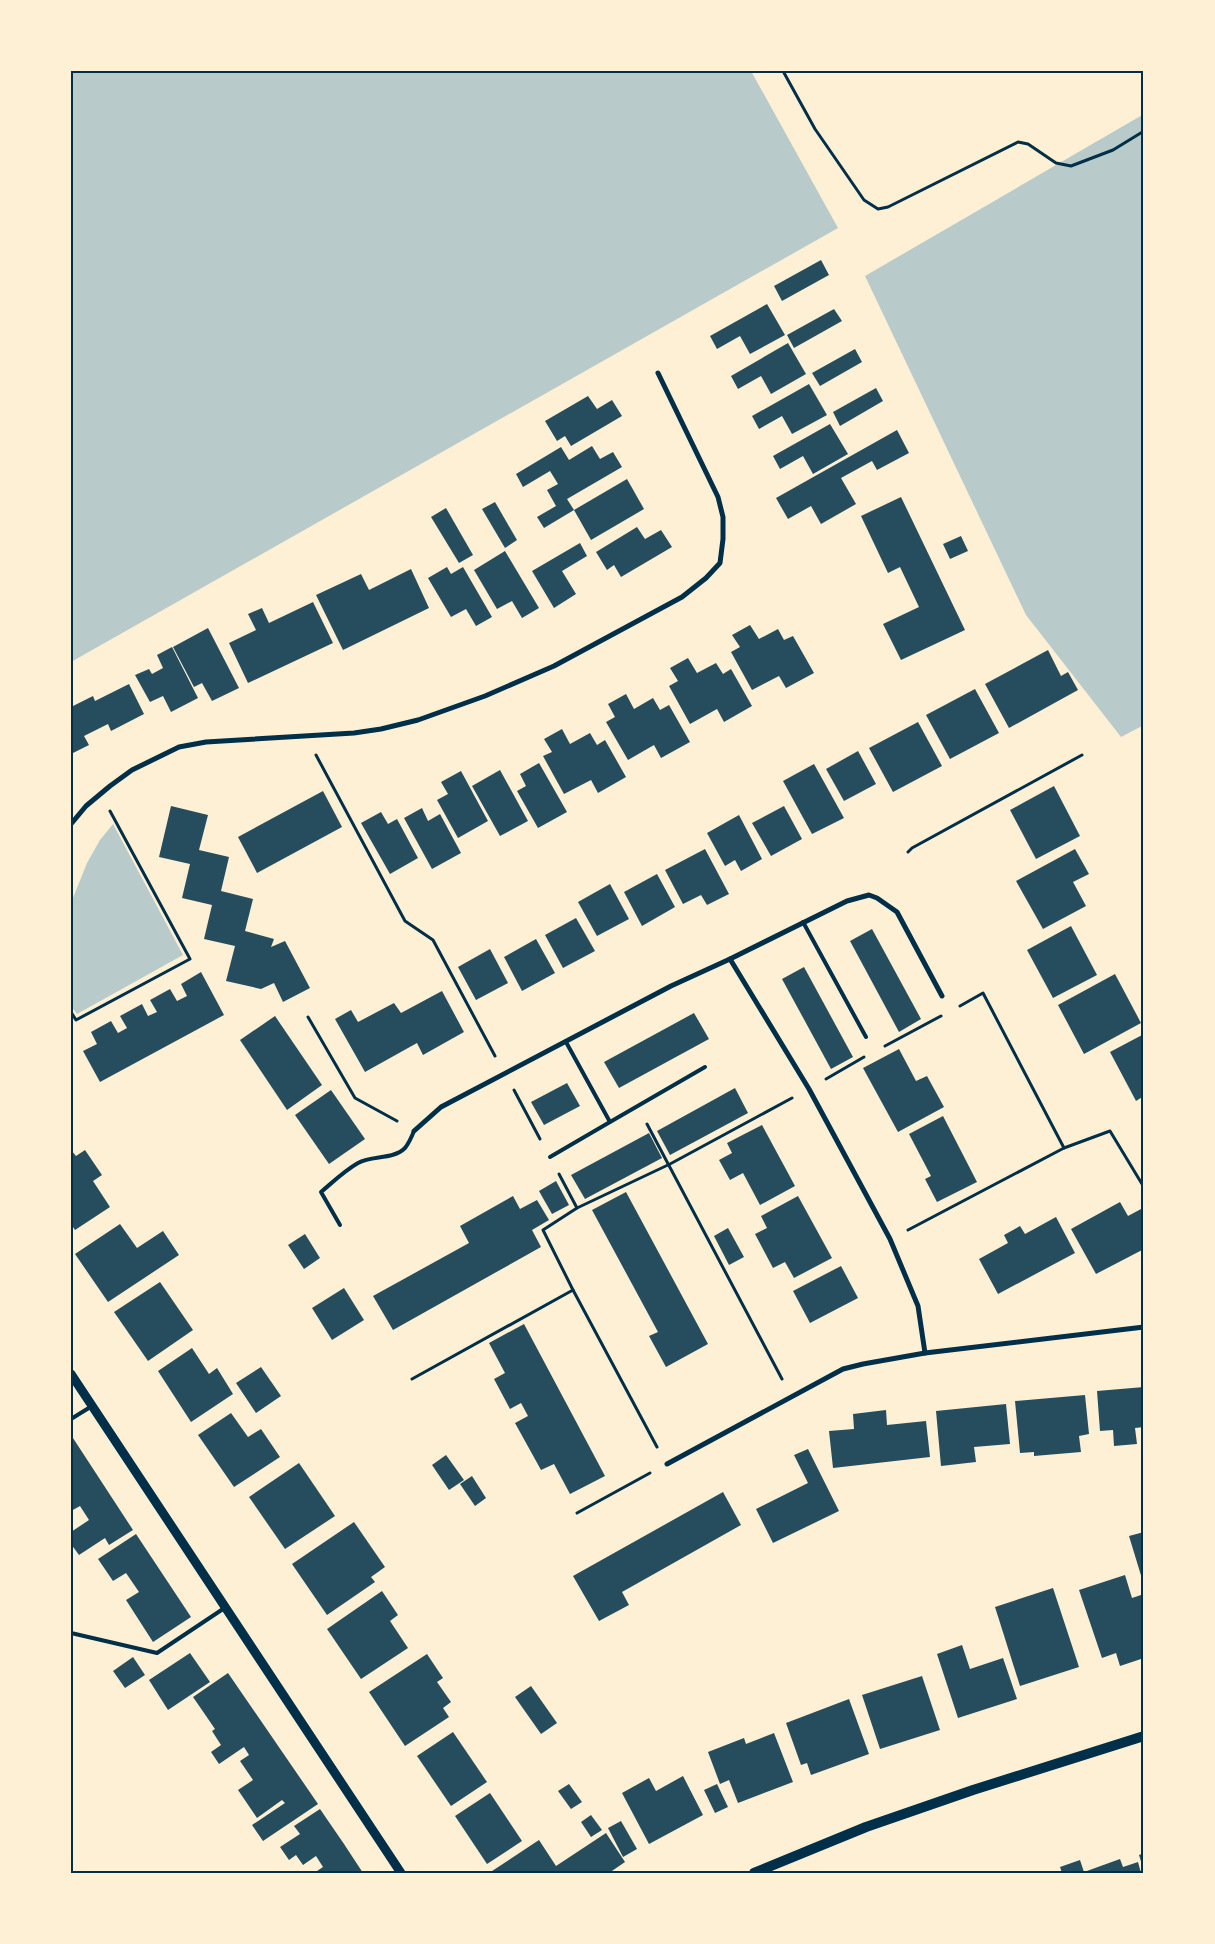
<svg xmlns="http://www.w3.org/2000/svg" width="1215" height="1944" font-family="'Roboto Condensed',sans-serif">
	<rect width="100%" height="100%" fill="#fdf0d5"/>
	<g fill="#b9caca">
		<path d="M71,71H751L838,228L71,662Z"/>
		<path d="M1144,114V725L1121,737L1026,615L865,276Z"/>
		<path d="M113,824L183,955L77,1014L71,1006V903L87,863L100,840Z"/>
	</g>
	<g fill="#264d5e">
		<path d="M821,260L829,275L782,301L774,286Z"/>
		<path d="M767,304L785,335L750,354L740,336L717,349L710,336Z"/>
		<path d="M834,309L842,321L794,348L787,335Z"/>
		<path d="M788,343L806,374L771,394L761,376L738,389L731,376Z"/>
		<path d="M855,349L862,362L820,386L812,373Z"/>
		<path d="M809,384L827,415L792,434L782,416L759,429L752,416Z"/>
		<path d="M876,388L883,401L840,426L833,412Z"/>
		<path d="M588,396L597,409L612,400L622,416L571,446L565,436L557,441L545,421Z"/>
		<path d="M830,424L848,454L813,474L803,456L780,469L773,456Z"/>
		<path d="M897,430L909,453L877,470L872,461L841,478L856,504L821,524L811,506L788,519L776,498Z"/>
		<path d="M592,446L600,459L613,452L622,467L567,499L574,510L544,528L537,517L556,506L547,490L558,484L550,471L523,487L516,474L561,447L569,460Z"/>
		<path d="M627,479L644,509L591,540L574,510Z"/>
		<path d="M901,497L965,630L901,660L883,624L919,607L900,567L888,573L861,516Z"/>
		<path d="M495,502L517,540L505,548L482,509Z"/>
		<path d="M446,508L473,555L459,563L431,517Z"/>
		<path d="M637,527L645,539L661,530L672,547L621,577L614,565L607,570L596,552Z"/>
		<path d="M961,536L968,551L950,559L943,544Z"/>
		<path d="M580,543L587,556L562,571L576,594L554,608L532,571Z"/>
		<path d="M505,551L539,608L522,618L512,601L497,609L474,570Z"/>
		<path d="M447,567L451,574L463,567L492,617L476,626L466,609L451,617L428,578Z"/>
		<path d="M411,569L429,608L343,650L316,595L361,574L369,590Z"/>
		<path d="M313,602L333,643L248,683L229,643L256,630L248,614L262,608L269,623Z"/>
		<path d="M750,625L759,639L778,629L784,640L793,636L814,673L786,688L779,676L752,690L731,652L740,647L732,635Z"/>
		<path d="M208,628L239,688L212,701L202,683L194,687L173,647Z"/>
		<path d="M172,647L198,698L171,712L163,696L150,702L135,675L149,669L152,674L163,668L157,655Z"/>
		<path d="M1048,650L1061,676L1068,672L1078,690L1009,728L985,684Z"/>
		<path d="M688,658L697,673L716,663L723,674L731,669L752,706L724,722L717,709L690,724L669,686L678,681L670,668Z"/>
		<path d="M129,684L144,714L111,731L108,724L84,736L89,745L71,754V716L73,715L71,707L93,696L95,701Z"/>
		<path d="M975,689L999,733L950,759L926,715Z"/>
		<path d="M626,694L634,709L653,698L660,710L669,705L690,742L661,758L654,745L628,760L606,722L615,717L608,704Z"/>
		<path d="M918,722L942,766L893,792L869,748Z"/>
		<path d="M562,729L570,744L590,733L597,745L605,740L626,777L598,793L591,780L564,794L543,756L552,752L544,739Z"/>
		<path d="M858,751L876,784L844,801L826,769Z"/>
		<path d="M539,763L567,812L538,828L517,791L526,786L520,774Z"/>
		<path d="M814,764L844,818L812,834L783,781Z"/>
		<path d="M500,770L528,821L500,836L472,786Z"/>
		<path d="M461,771L488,821L458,838L437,800L448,794L441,782Z"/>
		<path d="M1054,786L1080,836L1036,859L1010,810Z"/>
		<path d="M323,791L342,827L257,873L238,837Z"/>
		<path d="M171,806L208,815L199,850L229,857L221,891L253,899L245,931L274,939L271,947L285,941L310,988L283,1002L274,983L261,989L226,981L235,946L204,939L212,905L182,898L190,864L159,857Z"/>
		<path d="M784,806L802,839L771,856L752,823Z"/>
		<path d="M422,808L428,821L440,814L461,853L432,869L404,818Z"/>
		<path d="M381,812L388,824L397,819L418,858L390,874L361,823Z"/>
		<path d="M739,815L762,859L741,871L735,860L725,866L707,833Z"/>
		<path d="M705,849L729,894L707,905L701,895L683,904L665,870Z"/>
		<path d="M1075,849L1089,874L1073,882L1086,906L1043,929L1016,881Z"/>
		<path d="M657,874L675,907L642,926L624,892Z"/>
		<path d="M610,884L629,919L597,936L578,902Z"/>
		<path d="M576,918L595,951L563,968L545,935Z"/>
		<path d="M1071,926L1097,975L1053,998L1027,950Z"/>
		<path d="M872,929L921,1019L899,1032L850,941Z"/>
		<path d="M536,939L555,973L522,991L504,957Z"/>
		<path d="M490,949L508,983L476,1000L458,967Z"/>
		<path d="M804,967L853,1057L831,1069L782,979Z"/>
		<path d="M201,972L224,1015L100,1082L83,1051L97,1044L91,1032L111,1021L118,1033L127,1028L120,1016L142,1004L148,1016L157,1012L150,1000L170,989L177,1001L187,996L181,984Z"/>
		<path d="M1115,974L1141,1023L1084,1054L1058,1005Z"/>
		<path d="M442,991L464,1032L423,1055L417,1043L365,1072L335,1019L351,1010L358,1022L394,1003L401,1013Z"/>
		<path d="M694,1013L709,1039L619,1088L604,1062Z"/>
		<path d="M275,1016L322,1085L287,1110L240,1040Z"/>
		<path d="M1144,1034V1096L1136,1101L1110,1052Z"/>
		<path d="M899,1049L916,1081L927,1076L944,1107L898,1132L863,1068Z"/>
		<path d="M567,1083L580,1106L544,1125L531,1102Z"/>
		<path d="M735,1088L748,1113L670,1155L657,1131Z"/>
		<path d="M331,1090L365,1139L329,1164L295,1115Z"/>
		<path d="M943,1116L977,1182L937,1202L925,1179L931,1176L909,1134Z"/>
		<path d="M762,1125L795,1186L760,1205L743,1173L730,1180L719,1160L732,1153L727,1143Z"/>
		<path d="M649,1133L662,1158L585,1199L571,1175Z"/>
		<path d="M71,1150L76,1156L85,1150L102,1175L93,1181L110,1207L75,1230L71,1224Z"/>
		<path d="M556,1181L569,1205L552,1214L539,1191Z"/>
		<path d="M626,1192L708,1344L666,1367L649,1336L658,1332L592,1210Z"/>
		<path d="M513,1196L520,1209L537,1200L549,1220L532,1230L541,1247L393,1330L373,1296L469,1243L460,1226Z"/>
		<path d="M798,1196L832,1258L794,1278L785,1262L773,1268L755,1234L767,1228L761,1216Z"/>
		<path d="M1120,1202L1128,1216L1141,1209L1144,1214V1249L1096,1274L1071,1229Z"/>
		<path d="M1056,1217L1075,1253L998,1294L979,1259L1008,1243L1004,1235L1020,1226L1025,1234Z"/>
		<path d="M120,1224L137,1248L163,1231L179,1255L108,1302L75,1254Z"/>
		<path d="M728,1228L744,1257L729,1265L714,1236Z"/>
		<path d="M305,1234L320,1258L304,1269L288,1245Z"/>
		<path d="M841,1266L858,1298L810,1323L793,1291Z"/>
		<path d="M160,1282L193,1330L148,1361L114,1312Z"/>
		<path d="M344,1288L364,1320L332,1340L312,1308Z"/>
		<path d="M524,1324L605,1476L570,1494L554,1464L541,1470L515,1423L528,1416L521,1403L510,1409L494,1379L505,1373L489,1343Z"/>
		<path d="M192,1348L209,1374L217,1368L233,1394L191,1422L158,1371Z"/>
		<path d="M261,1367L281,1396L256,1413L236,1383Z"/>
		<path d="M1144,1387V1427L1135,1428L1137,1444L1114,1446L1113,1430L1100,1431L1097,1391Z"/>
		<path d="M1085,1395L1089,1434L1079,1436L1081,1452L1034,1456V1452L1020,1453L1015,1401Z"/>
		<path d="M1006,1404L1010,1444L974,1447L976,1462L941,1466L936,1411Z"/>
		<path d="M886,1410L887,1425L926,1421L930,1457L833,1468L829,1431L854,1429L853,1414Z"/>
		<path d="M231,1413L248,1437L261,1429L280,1457L234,1487L198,1435Z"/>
		<path d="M71,1435L133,1530L109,1545L105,1538L79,1555L71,1544V1532L89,1520L80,1506L71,1511Z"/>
		<path d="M808,1449L839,1511L773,1543L756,1509L808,1483L794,1455Z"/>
		<path d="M446,1455L464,1480L449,1490L432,1465Z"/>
		<path d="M299,1463L335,1516L285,1549L249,1497Z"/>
		<path d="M472,1476L486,1498L475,1506L460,1484Z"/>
		<path d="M723,1492L741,1525L622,1592L629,1605L599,1621L573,1576Z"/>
		<path d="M354,1522L385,1567L371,1577L375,1582L327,1615L292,1564Z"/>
		<path d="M1144,1532V1582H1143L1129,1536Z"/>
		<path d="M136,1534L191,1617L153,1642L126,1600L139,1592L126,1573L113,1581L98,1559Z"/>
		<path d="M1125,1575L1132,1598L1144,1594V1658L1120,1666L1116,1653L1102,1658L1079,1590Z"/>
		<path d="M1053,1588L1079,1667L1020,1686L995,1607Z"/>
		<path d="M382,1591L398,1615L390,1621L408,1648L361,1679L327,1629Z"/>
		<path d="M962,1645L970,1669L1003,1658L1017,1699L958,1718L937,1654Z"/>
		<path d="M190,1653L210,1682L168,1710L149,1680Z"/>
		<path d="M427,1654L443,1678L437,1682L451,1702L443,1708L449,1717L405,1746L369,1692Z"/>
		<path d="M133,1657L145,1675L125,1688L113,1671Z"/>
		<path d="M228,1673L318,1804L263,1841L252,1825L285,1803L282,1800L257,1818L238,1790L253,1780L240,1761L249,1755L244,1747L219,1764L211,1752L221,1745L212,1731L215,1729L193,1697Z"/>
		<path d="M922,1676L940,1730L880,1749L862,1695Z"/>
		<path d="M531,1686L557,1723L541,1734L515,1697Z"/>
		<path d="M849,1699L869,1754L811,1775L807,1763L801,1765L786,1723Z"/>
		<path d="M453,1732L487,1782L451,1806L417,1756Z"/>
		<path d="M774,1733L793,1782L738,1803L729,1780L720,1784L708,1752L744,1738L746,1744Z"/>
		<path d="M683,1776L703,1815L649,1844L622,1793L649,1778L656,1791Z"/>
		<path d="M569,1784L582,1802L571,1809L558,1791Z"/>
		<path d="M717,1784L728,1807L715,1813L704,1790Z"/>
		<path d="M490,1793L522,1841L487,1864L455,1816Z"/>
		<path d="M320,1809L344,1844L363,1873H314L323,1867L316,1856L303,1865L296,1855L289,1860L280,1847L300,1834L294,1826Z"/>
		<path d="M591,1815L602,1830L591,1837L581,1822Z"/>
		<path d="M621,1821L637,1849L623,1857L608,1828Z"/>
		<path d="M606,1833L625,1862L609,1873H489L539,1840L556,1866Z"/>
		<path d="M1144,1853V1868H1143L1139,1855Z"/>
		<path d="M1120,1859L1123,1867L1138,1862L1141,1873H1062L1060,1867L1080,1860L1084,1872Z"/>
	</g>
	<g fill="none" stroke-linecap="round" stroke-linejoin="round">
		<g stroke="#003049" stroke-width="3">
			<path d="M783,71L815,129L864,200L878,209L888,207L1018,142L1028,144L1056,163L1071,166L1113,150L1144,131"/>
			<path d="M316,755L405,921L433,940L495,1056"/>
			<path d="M908,852L912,848L1082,755"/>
			<path d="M960,1006L983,993L1064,1148"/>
			<path d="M71,1012L76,1020L190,959L110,811"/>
			<path d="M308,1017L355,1098L397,1121"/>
			<path d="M885,1046L941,1016"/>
			<path d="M826,1079L864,1057"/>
			<path d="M514,1090L540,1139"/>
			<path d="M647,1124L782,1379"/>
			<path d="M559,1174L577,1208"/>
			<path d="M908,1230L1064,1148L1110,1131L1142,1184H1144"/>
			<path d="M573,1290L543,1230L577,1208L670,1164L792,1098"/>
			<path d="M412,1379L573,1290L657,1447"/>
			<path d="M577,1513L650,1473"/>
		</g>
		<g stroke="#003049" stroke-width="4">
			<path d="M803,922L866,1037"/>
			<path d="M566,1042L610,1122L705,1067"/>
			<path d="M550,1157L610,1122"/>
			<path d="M340,1225L321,1192C333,1182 344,1171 358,1163C372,1155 393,1160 405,1148C409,1143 412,1136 414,1131"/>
			<path d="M71,1419L92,1406"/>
			<path d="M71,1633L157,1653L226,1607"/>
		</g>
		<g stroke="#003049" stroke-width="5">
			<path d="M71,824L86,806L110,786L132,770L179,747L206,742L354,733L381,729L418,720L485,696L554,666L682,597L706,578L720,563L723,539V517L718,497L658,373"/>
			<path d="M730,959L847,901L869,895L877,898L897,912L942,996"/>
			<path d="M414,1131L441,1107L671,986L730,959L809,1089L890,1239L918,1306L925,1353"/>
			<path d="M667,1464L843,1369L863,1364L925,1353L1144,1327"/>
		</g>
		<path stroke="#003049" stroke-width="9" d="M71,1374L401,1873"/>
		<path stroke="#003049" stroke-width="10" d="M754,1873L866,1827L973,1790L1144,1736"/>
	</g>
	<rect width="1215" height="1944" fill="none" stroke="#fdf0d5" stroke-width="145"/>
	<rect x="72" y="72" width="1070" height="1800" fill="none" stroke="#003049" stroke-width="2"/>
</svg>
